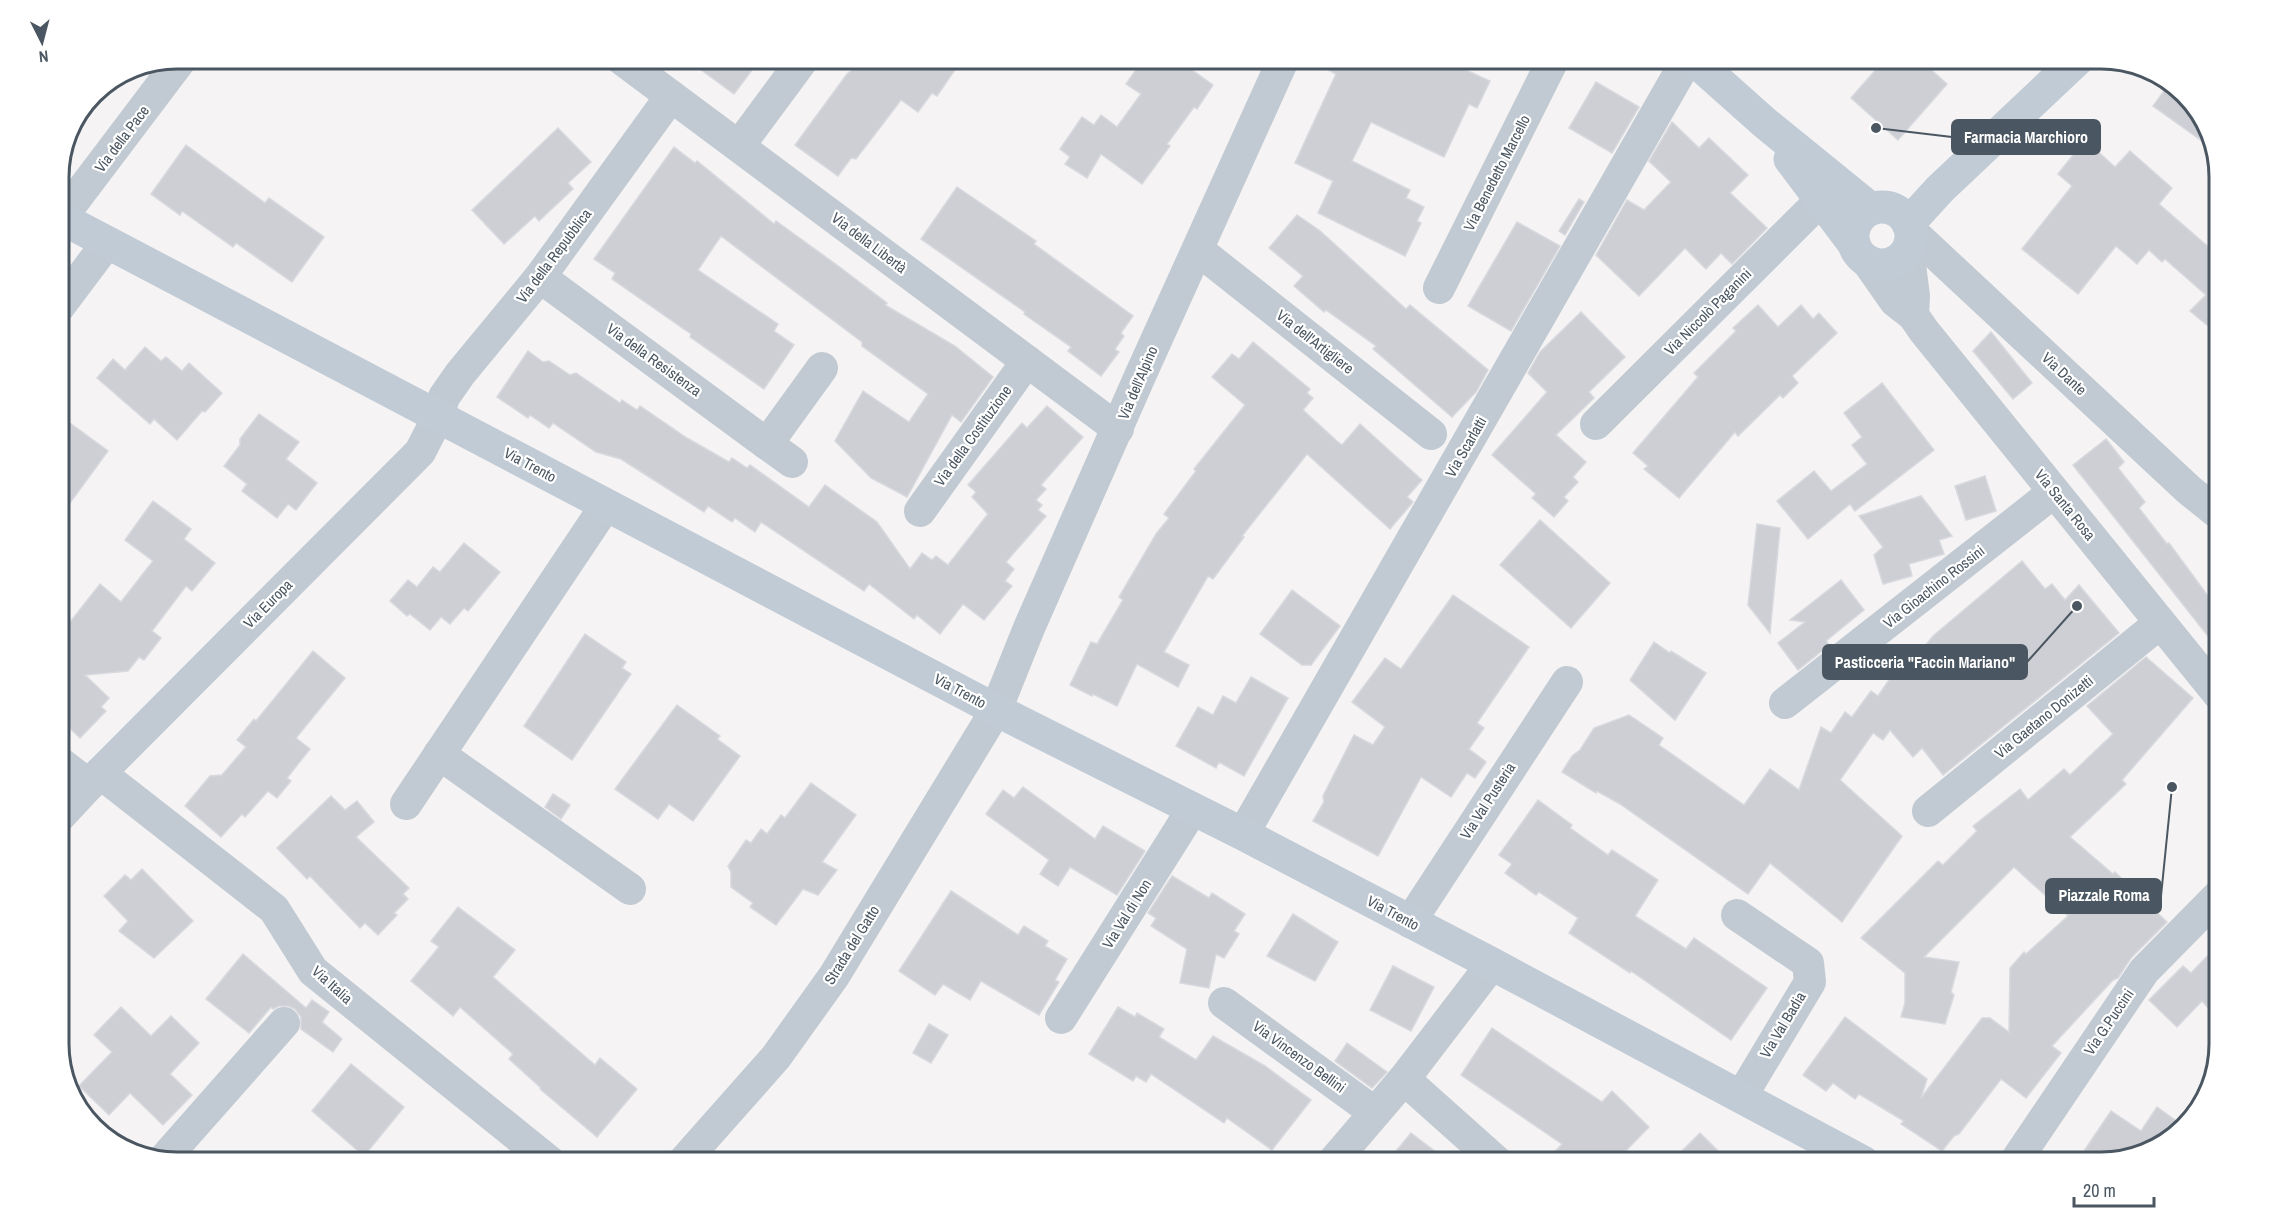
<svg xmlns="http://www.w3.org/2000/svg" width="2278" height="1221" font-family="'Archivo Narrow',sans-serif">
	<rect width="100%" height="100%" fill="#f5f3f3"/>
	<g fill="#cdcfd5" stroke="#d7d9de" stroke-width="1.5">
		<path d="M685,58H761L734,94Z"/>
		<path d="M887,58H963L937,96L932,93L918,112L901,100L856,159L851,158L838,176L795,145L847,74L866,59L880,69Z"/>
		<path d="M1144,58H1175L1213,85L1197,109L1194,107L1167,144L1170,146L1142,184L1101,154L1087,178L1065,164L1070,157L1060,149L1082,117L1094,125L1101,115L1117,127L1141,94L1126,84Z"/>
		<path d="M1306,58H1472L1466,70L1490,81L1477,108L1469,104L1444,157L1371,122L1352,161L1410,190L1406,198L1424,207L1417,221L1421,223L1405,256L1318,213L1333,181L1295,163L1336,74Z"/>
		<path d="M1886,58H1918L1947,84L1898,140L1851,98Z"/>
		<path d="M1596,82L1639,107L1612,153L1569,128Z"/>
		<path d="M2169,84L2200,112L2212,148L2153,106Z"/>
		<path d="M1672,122L1699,148L1709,138L1748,175L1730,193L1767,228L1732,264L1721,253L1706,269L1685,248L1639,296L1596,255L1627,200L1644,210L1671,182L1649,161Z"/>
		<path d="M558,128L591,162L568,183L573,189L539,221L535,216L504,244L472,210Z"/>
		<path d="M2085,140L2115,167L2130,151L2172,188L2159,204L2219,256V335L2190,311L2206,295L2165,259L2162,262L2149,250L2137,264L2116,246L2078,294L2022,249L2072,186L2058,174Z"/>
		<path d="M186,145L265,203L269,198L324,237L292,282L236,243L233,247L182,211L180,215L151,194Z"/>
		<path d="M674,147L695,163L697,161L774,224L776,221L841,268L887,303L885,305L955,346L993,377L961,422L952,415L907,497L871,478L835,441L863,391L909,422L928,394L862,346V342L721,236L698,270L778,324L774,331L794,345L764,389L690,337L691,334L612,279L615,273L594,259Z"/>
		<path d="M957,187L1036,241L1034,244L1133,316L1121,333L1124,336L1115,349L1119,352L1101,376L1068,351L1071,347L1024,314L1025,312L921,239Z"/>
		<path d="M1579,199L1584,202L1565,235L1559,231Z"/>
		<path d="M1297,215L1319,230L1406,309L1410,305L1488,370L1476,392L1452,417L1373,349L1376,346L1326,310L1324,312L1294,286L1303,276L1269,248Z"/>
		<path d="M1517,222L1560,246L1511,331L1468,306Z"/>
		<path d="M1758,305L1778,327L1801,305L1813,319L1819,313L1837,333L1792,376L1798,383L1783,398L1780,395L1738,436L1735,432L1679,498L1644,469L1648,466L1633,453L1698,377L1694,373L1736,331L1733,328Z"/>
		<path d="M1581,312L1625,357L1589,392L1594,398L1556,435L1586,462L1573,477L1578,482L1564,497L1568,501L1554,517L1532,498L1536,494L1492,455L1547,392L1528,373L1540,352Z"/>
		<path d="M1991,332L2032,383L2013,399L1973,351Z"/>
		<path d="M1253,342L1310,389L1307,393L1313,398L1303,410L1338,442L1342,445L1360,424L1422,480L1407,497L1413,502L1390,529L1307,454L1242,536L1244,537L1213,579L1208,576L1164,652L1189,665L1178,687L1137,664L1117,706L1093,694L1092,696L1070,685L1091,642L1097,644L1123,600L1119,597L1156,534L1169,518L1164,514L1196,471L1194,469L1245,405L1212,377L1232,354L1239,359Z"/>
		<path d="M145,347L161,361L166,357L182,371L189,363L222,393L205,412L202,411L177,440L154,419L150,424L97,378L113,359L125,370Z"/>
		<path d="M528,351L543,362L549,361L570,375L576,373L620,403L622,400L637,410L640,406L687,438L729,462L732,458L747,468L750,465L809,507L825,485L877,522L910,569L922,553L932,560L936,556L948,565L988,514L972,497L976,492L968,485L1022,423L1027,428L1047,406L1083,437L1041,485L1046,489L1036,500L1042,505L1038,510L1046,516L1006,562L1014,569L1005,581L1012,586L984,620L963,604L940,634L917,615L914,619L869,584L864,591L761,522L755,532L735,518L732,522L708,506L704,512L621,459L596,452L553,423L549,428L530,415L528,418L497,397Z"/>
		<path d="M1882,383L1934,450L1855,511L1850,504L1808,539L1777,501L1814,471L1831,491L1867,464L1852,445L1862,437L1844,413Z"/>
		<path d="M259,414L299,442L286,459L317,483L296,510L288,504L277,518L242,491L247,484L224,466L240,445V439Z"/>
		<path d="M59,415L108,451L59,518Z"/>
		<path d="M2106,439L2124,462L2118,468L2145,502L2139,508L2167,544L2169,543L2219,611V650L2073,465Z"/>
		<path d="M1985,476L1996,511L1966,520L1955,486Z"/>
		<path d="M1921,496L1952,536L1939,540L1944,554L1909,564L1912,576L1883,584L1874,555L1883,547L1859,516Z"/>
		<path d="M153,501L191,529L184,539L215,563L192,591L186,586L152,631L161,638L144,660L139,657L128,671L85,675L109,698L101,707L106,711L80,738L59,718V636L100,584L121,602L153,561L125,540Z"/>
		<path d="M1540,520L1610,583L1571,628L1500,565Z"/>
		<path d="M1757,524L1780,528L1770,633L1748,605Z"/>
		<path d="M464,543L500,572L468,611L464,608L450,624L441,617L430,630L410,614L407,616L390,601L408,580L417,587L433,567L440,572Z"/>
		<path d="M2022,561L2045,589L2052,584L2065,600L2079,585L2119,633L1943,775L1922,748L1913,757L1890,730L1883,740L1873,733L1840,780L1902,836L1842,922L1770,863L1748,894L1620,804L1597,791L1596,793L1562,772L1572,756L1580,750L1594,728L1629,715L1663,738L1659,745L1744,805L1770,769L1799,790L1821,727L1831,733L1845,712L1852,717L1871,691L1878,696L1891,677L1902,676L1909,667L1910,669L1909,666L1933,636Z"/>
		<path d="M1841,580L1864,610L1826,641L1829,645L1798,670L1778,643L1805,622L1790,620Z"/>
		<path d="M1292,590L1340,626L1311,665H1302L1260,634Z"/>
		<path d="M1453,595L1529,647L1477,723L1484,728L1469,749L1486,762L1475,778L1467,773L1451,797L1421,777L1378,856L1313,821L1324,802L1323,796L1354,735L1373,745L1385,727L1352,702L1385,658L1401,669Z"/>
		<path d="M585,634L626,662L622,668L631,674L572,760L524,726Z"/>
		<path d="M1654,642L1670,653L1671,651L1706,673L1675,720L1630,680Z"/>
		<path d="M313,651L345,678L296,738L310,749L287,778L291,781L277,798L268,791L245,817L242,814L221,837L185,806L210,776L222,775L246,747L237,740L254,719L256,721Z"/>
		<path d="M2146,657L2193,698L2122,780L2126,784L2070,837L2113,874L2115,872L2167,922L2131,958L2118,978L2113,980L2052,1046L2061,1053L2026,1098L2001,1079L1959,1134L1954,1136L1942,1151L1901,1124L1904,1121L1859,1094L1855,1099L1833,1083L1826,1091L1803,1075L1845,1017L1927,1079L1921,1098L1982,1018H1990L2009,1032L2010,968L2024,952L2026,954L2068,916L2014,867L1924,957L1959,962L1951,992L1954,995L1945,1024L1901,1017L1905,1003V973L1861,938L1938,861L1943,865L1977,831L1973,826L2020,789L2028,800L2064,769L2070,775L2113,734L2087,706Z"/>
		<path d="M1251,677L1288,698L1244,776L1219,762L1216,768L1176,746L1198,707L1213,715L1223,696L1236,703Z"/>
		<path d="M677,705L720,736L717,739L740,756L693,821L669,804L658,819L615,789Z"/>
		<path d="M811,783L856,815L822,862L837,870L818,895L803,889L776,925L750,907L753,903L731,887V872L728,866L746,840L751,843L761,829L767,834L781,815L785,818Z"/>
		<path d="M1023,787L1095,839L1103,826L1145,851L1117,895L1070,867L1058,886L1040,874L1049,860L986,814L1003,790L1014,798Z"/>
		<path d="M553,794L570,805L561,819L545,807Z"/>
		<path d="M331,796L345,810L357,801L374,822L356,837L409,888L403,894L408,899L394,913L397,915L378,935L365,923L360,928L310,876L307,879L277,848Z"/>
		<path d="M1538,800L1572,825L1570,828L1608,855L1612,850L1658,880L1635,916L1686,949L1694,938L1767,988L1731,1040L1631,971L1630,973L1569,933L1578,918L1539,892L1536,895L1505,873L1512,864L1499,855Z"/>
		<path d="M142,869L193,921L154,958L119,931L128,921L104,896L125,875L131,880Z"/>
		<path d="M1172,876L1209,898L1212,893L1245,914L1234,931L1239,934L1224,958L1216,954L1209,988L1180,983L1187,949L1151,926L1156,918L1148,913Z"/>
		<path d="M951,891L1018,935L1024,926L1048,941L1045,946L1067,959L1055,980L1059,982L1039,1015L981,981L970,1000L943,984L935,995L899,971Z"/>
		<path d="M458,907L515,950L493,977L595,1065L600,1058L637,1089L597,1137L540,1089L541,1088L509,1059L513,1054L460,1007L453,1016L411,981L439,947L431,941Z"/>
		<path d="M1293,914L1338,942L1315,981L1267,956Z"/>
		<path d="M2219,944V1020L2202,1001L2177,1027L2149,1000L2183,966L2191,973Z"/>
		<path d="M243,954L306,1008L312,1000L329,1012L322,1022L342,1039L333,1052L301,1029V1017L295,1009L288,1006H279L273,1009L271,1007L249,1033L206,999Z"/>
		<path d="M1393,966L1434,987L1411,1031L1370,1010Z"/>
		<path d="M121,1007L151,1036L171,1016L199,1043L170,1074L192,1095L163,1125L130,1093L109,1115L79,1086L112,1052L94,1035Z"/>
		<path d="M1118,1007L1135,1017L1137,1013L1164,1029L1159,1037L1196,1060L1213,1036L1265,1066L1311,1100L1272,1150L1227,1118L1224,1123L1151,1074L1146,1082L1136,1076L1133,1081L1089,1054Z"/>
		<path d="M929,1024L948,1035L931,1063L913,1053Z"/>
		<path d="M1492,1028L1602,1102L1612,1091L1649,1127L1615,1162H1545L1562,1144L1461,1075Z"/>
		<path d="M1347,1043L1387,1072L1372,1088L1335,1061Z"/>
		<path d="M351,1064L404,1107L364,1156L312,1111Z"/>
		<path d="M2157,1107L2182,1125L2166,1143L2101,1162L2084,1151L2111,1111L2141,1131Z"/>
		<path d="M1411,1133L1449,1162H1387Z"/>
		<path d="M1700,1133L1729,1162H1671Z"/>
	</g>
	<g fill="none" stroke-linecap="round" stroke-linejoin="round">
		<g stroke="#c1cad2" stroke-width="32">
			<path d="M620,58L1118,429"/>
			<path d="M739,146L804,58"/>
			<path d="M61,218L182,58"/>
			<path d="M1911,231L2189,490L2219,514"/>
			<path d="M1908,249L1914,296L1913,315"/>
			<path d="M1198,250L1431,434"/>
			<path d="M1867,261L1895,301L1913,315L1924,331L2219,695"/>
			<path d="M540,277L767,444"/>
			<path d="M1439,288L1554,58"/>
			<path d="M59,307L107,243"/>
			<path d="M1596,424L1820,201"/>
			<path d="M792,462L767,444L822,368"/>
			<path d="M920,511L1027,361"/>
			<path d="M1785,703L2054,492"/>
			<path d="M439,754L630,889"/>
			<path d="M59,762L89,785"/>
			<path d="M100,773L274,909L313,971L550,1162"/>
			<path d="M406,804L606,505"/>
			<path d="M1928,811L2160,623"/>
			<path d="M59,817L100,773L420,452L438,417L444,397L460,374L540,277L671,96"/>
			<path d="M1243,834L1688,58"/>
			<path d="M1737,915L1808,963L1810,982L1741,1097"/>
			<path d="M1410,922L1567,682"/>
			<path d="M1224,1003L1374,1112"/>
			<path d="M1061,1018L1192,810"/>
			<path d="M1404,1079L1497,1162"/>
			<path d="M164,1159L284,1023"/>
			<path d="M683,1162L776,1057L834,976L996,710L1029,628L1140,376L1284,58"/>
			<path d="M1333,1162L1404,1079L1492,964"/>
			<path d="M2015,1162L2144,971L2219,895"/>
		</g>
		<g stroke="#c1cbd6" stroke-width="33">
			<path d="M1692,58L1765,123L1871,209"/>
			<path d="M1790,159L1854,244"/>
			<circle cx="1882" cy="236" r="29"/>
			<path d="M59,217L996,710L1243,834L1492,964L1863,1162"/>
			<path d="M1908,224L1940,189L2079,58"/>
		</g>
	</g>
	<g text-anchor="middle" stroke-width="4.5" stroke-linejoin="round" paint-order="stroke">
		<g font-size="15" fill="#4a5661" stroke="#fff">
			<text transform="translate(122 139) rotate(-53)" y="5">Via della Pace</text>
			<text transform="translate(1497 173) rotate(-63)" y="5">Via Benedetto Marcello</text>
			<text transform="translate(869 243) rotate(37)" y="5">Via della Libertà</text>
			<text transform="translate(554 256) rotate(-53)" y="5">Via della Repubblica</text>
			<text transform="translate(1708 312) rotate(-45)" y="5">Via Niccolò Paganini</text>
			<text transform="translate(1315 342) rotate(38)" y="5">Via dell'Artigliere</text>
			<text transform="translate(654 360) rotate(36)" y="5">Via della Resistenza</text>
			<text transform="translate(2064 374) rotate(43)" y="5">Via Dante</text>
			<text transform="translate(1138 383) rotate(-67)" y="5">Via dell'Alpino</text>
			<text transform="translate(973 436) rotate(-54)" y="5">Via della Costituzione</text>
			<text transform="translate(1466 447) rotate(-60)" y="5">Via Scarlatti</text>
			<text transform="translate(530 465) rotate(28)" y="5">Via Trento</text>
			<text transform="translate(2065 505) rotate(51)" y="5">Via Santa Rosa</text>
			<text transform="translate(1934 587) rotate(-38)" y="5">Via Gioachino Rossini</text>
			<text transform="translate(268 604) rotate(-45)" y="5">Via Europa</text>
			<text transform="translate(960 691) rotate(28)" y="5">Via Trento</text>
			<text transform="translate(2044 717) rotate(-39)" y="5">Via Gaetano Donizetti</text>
			<text transform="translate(1488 801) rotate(-57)" y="5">Via Val Pusteria</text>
			<text transform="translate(1393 913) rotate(28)" y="5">Via Trento</text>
			<text transform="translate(1127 914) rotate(-58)" y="5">Via Val di Non</text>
			<text transform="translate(852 945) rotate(-58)" y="5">Strada del Gatto</text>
			<text transform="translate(332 985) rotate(42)" y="5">Via Italia</text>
			<text transform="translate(2109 1022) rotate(-56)" y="5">Via G.Puccini</text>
			<text transform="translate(1783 1025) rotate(-59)" y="5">Via Val Badia</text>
			<text transform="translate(1299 1057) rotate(36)" y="5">Via Vincenzo Bellini</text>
		</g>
	</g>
	<path d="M0 0H2278V1221H0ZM177 69H2101A108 108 0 0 1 2209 177V1044A108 108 0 0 1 2101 1152H177A108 108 0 0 1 69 1044V177A108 108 0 0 1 177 69Z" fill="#fff" fill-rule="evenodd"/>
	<path fill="none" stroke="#4a5661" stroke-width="3" d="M177 69H2101A108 108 0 0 1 2209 177V1044A108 108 0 0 1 2101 1152H177A108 108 0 0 1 69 1044V177A108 108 0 0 1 177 69Z"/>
	<path fill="none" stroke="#4a5661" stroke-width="2" d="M1876 128L1952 137M2077 606L2027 662M2172 787L2161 896"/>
	<g fill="#4a5661" stroke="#fff" stroke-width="2">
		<circle cx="1876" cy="128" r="6"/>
		<circle cx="2077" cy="606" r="6"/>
		<circle cx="2172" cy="787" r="6"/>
	</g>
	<g fill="#4a5661" stroke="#4a5661" stroke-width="2">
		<rect x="1952" y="120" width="148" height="34" rx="6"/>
		<rect x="1823" y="645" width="204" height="34" rx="6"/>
		<rect x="2046" y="879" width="115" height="34" rx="6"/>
	</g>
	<g font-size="16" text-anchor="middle" font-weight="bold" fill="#fff">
		<text x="2026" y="143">Farmacia Marchioro</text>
		<text x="1925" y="668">Pasticceria "Faccin Mariano"</text>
		<text x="2104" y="901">Piazzale Roma</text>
	</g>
	<g transform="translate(42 42) rotate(174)" stroke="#ffffff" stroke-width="4.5" paint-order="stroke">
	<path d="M0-4.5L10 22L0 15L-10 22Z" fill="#4a5661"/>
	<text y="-9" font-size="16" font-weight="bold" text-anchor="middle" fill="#4a5661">N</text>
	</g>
	<path d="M2074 1197v9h80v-9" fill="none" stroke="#4a5661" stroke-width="3"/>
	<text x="2083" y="1197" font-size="18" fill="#4a5661" stroke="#ffffff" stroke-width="4.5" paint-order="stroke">20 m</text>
</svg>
